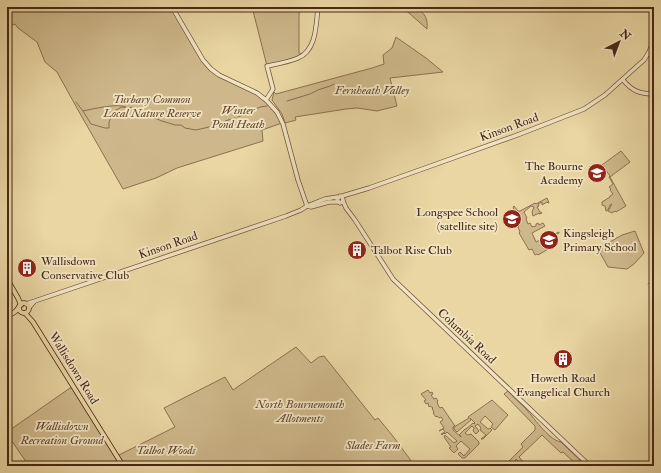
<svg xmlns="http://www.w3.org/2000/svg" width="661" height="473" font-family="'IM FELL Double Pica',serif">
	<rect width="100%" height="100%" fill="#e9d6a3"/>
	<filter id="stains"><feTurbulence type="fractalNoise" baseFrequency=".005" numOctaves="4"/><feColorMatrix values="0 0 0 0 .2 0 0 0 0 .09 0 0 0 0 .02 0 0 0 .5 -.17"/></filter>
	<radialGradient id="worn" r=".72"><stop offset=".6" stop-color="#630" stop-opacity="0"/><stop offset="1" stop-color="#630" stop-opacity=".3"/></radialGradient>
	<g fill="#ceb88b" stroke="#8c7050">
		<path d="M7,7H172L203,60L211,69L257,93L277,112L282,123L262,130L263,141L177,168L156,178L123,189L78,110L57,72L45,62L37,42L18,28L15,24L7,27Z"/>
		<path d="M252,7H300L299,15V53L303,55L267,66Z"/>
		<path d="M401,7C405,7 411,6 415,8C425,12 428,19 427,29L409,13Z"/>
		<path d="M396,37L426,58L443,72L390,78L397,106L377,111L357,108L346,109L295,117L296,120L285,123L282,114L272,100L274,92L276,94L372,68L384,64L383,55L392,48Z"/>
		<path d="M621,151L630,162L610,177L626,206L616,212L615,211L612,213L608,211L612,204H611L607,211H606L605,206L602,205V202L610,197V196L613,194L610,190L611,189L609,187L613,184L609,177L610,176L602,165Z"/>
		<path d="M547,198L549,203H548L547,202L542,205V202L538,204L539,206L537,207L540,212H541L542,213L539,214V213L533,216L532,212L534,207L531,206L524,212L527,218L526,219L528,224L530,223L532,227L536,226V224L538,223L539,225L543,223L545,226L532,233L536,242L550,235L551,236L559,232V233L547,239V243L550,248L538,255L537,254L535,255L532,249L529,250L519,233L520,232L518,227L519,225L516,221H514L509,212L514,210L513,207L514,206L518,211H520L535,203L536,204Z"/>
		<path d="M635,231L644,253L634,264L627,269L608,267L599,251L600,246L608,243L622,235Z"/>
		<path d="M296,347L311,363L319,357L324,356L375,420L378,418L392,435L415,466H181L179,463L175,466H123L117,456L175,427L164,408L225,377L233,390Z"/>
		<path d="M70,388H72L121,466H29L7,434V432Z"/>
		<path d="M428,390L430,393L432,392L433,394L431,395L434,399L436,398L438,401L437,402L439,407L441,408L442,407L455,426L453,427V430L461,437V436L459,435L465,429H466L473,423L474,424L475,423L470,418L471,420L457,432L454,429V427L469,418L468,417L492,400L508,415L495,430L491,427L493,424L485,416L480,422L488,429L490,428L492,430L483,439H481L486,435L480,430L481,428L478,424L475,426L479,431L476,434L473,431L474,428L472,426L465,433L468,435L471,434L479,442V444L465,458H462L458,454L460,452L464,456L470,449L461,441L456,446L458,449L454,453L449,448L451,447L444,437L445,435L454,443L457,441L447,432L445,434L444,433L442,435L441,434L445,432L443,429L439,431L444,428L440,422L443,420L441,417L439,418L437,416L436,417L433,413L434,412L432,409L433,408L430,406L429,407L428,403L426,404L424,401L426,400L421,394Z"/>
		<path d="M508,391C513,397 519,402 524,407C533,416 548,440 561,442L586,466H578L563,452L561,453L542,435L519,457L526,465L525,466H523L516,459L515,461L520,466H504L523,447L521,444L535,430V426L504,394Z"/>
	</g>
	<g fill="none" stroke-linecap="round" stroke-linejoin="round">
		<g stroke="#896d4e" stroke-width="1">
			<path d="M287,101L310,94L318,90L330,86L334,84"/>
			<path d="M76,102L83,111L91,124L105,128H109V122L114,111L122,107L129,108L132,107L139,112L162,121L175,125H181L185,128L196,130L222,124L225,121L235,118"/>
			<path d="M83,111C92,109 118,103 126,107"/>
			<path d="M238,117L260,107L267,106"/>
			<path d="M648,284L654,279"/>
		</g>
		<defs>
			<g id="tertiary">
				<path d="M172,7L203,60L211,69L219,75L257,93L266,100L277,112L283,124L298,180L307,206"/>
				<path d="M623,80C632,91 640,94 654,94"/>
				<path d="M266,100L273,89L267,66C277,64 289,62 298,58C317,50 316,24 318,7"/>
				<path d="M340,196L342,197L343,200L342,202L340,203L337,200L339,197L369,188L428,167L520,134L584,109L605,95L635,68L644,60L649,52L654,40"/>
				<path d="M343,201L346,208L355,220L393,279L590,466"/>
				<path d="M308,206L311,207L329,202H338"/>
				<path d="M26,304L286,216L301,210L307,206L312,204L325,199L337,197"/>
				<path d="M29,308L34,302"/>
			</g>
			<g id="primary">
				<path d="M7,279L18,298L21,305"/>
				<circle cx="24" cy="308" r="5"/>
				<path d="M25,313L33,322L123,466"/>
				<path d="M7,317L16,311L19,307"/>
			</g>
		</defs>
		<use href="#tertiary" stroke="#715439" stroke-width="5"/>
		<use href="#primary" stroke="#492816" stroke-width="5.5"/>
		<use href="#tertiary" stroke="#f1e4c3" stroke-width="3.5"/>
		<use href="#primary" stroke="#e9d6a3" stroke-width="4"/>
	</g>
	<defs>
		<symbol id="school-disc" viewBox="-11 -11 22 22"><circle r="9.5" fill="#8f2418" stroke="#f1e4c3"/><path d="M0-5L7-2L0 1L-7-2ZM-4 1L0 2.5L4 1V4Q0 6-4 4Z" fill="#fff"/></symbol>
		<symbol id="building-disc" viewBox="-11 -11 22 22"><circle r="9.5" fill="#8f2418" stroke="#f1e4c3"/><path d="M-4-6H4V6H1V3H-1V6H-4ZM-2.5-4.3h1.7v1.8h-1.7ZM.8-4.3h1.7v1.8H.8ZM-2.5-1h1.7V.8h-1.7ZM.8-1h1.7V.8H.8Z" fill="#fff"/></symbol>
	</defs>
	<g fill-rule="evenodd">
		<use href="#school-disc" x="586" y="162" width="22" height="22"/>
		<use href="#school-disc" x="501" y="208" width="22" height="22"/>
		<use href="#school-disc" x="538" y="229" width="22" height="22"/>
		<use href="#building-disc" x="346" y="239" width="22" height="22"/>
		<use href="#building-disc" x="16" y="257" width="22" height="22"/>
		<use href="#building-disc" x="552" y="348" width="22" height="22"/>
	</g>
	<g text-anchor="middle" stroke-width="3.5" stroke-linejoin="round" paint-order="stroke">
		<g font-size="12" font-style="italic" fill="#64452d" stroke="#f1e4c3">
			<text x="372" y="94">Fernheath Valley</text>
			<text x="152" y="103">Turbary Common<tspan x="152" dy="14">Local Nature Reserve</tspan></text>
			<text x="238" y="114">Winter<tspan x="238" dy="14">Pond Heath</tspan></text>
			<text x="300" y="408">North Bournemouth<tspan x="300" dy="14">Allotments</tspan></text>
			<text x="62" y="430">Wallisdown<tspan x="62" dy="14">Recreation Ground</tspan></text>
			<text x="373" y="449">Slades Farm</text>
			<text x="166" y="454">Talbot Woods</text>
		</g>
		<g font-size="12" fill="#492816" stroke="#f1e4c3">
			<text transform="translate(509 127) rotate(-20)" y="4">Kinson Road</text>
			<text transform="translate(168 245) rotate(-19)" y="4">Kinson Road</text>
			<text transform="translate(467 336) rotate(43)" y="4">Columbia Road</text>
			<text transform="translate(74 368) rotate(58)" y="4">Wallisdown Road</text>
		</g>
		<g font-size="12" fill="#492816" stroke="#f1e4c3" text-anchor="start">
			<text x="583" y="170" text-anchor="end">The Bourne<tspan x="583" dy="14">Academy</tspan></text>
			<text x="498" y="216" text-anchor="end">Longspee School<tspan x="498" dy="14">(satellite site)</tspan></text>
			<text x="563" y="237">Kingsleigh<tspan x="563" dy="14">Primary School</tspan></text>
			<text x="371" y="254">Talbot Rise Club</text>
			<text x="41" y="265">Wallisdown<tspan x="41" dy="14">Conservative Club</tspan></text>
			<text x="563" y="382" text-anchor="middle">Howeth Road<tspan x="563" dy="14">Evangelical Church</tspan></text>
		</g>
	</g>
	<rect width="661" height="473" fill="none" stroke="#e9d6a3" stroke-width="24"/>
	<rect x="8" y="8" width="645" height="457" fill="none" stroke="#492816" stroke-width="2"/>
	<rect x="12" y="12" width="637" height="449" fill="none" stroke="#492816"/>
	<g transform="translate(619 42) rotate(42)" stroke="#f1e4c3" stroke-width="3" paint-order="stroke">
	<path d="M0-3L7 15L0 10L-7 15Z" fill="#492816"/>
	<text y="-6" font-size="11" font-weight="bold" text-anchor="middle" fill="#492816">N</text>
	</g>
	<rect width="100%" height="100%" filter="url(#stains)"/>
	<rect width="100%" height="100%" fill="url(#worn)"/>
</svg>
